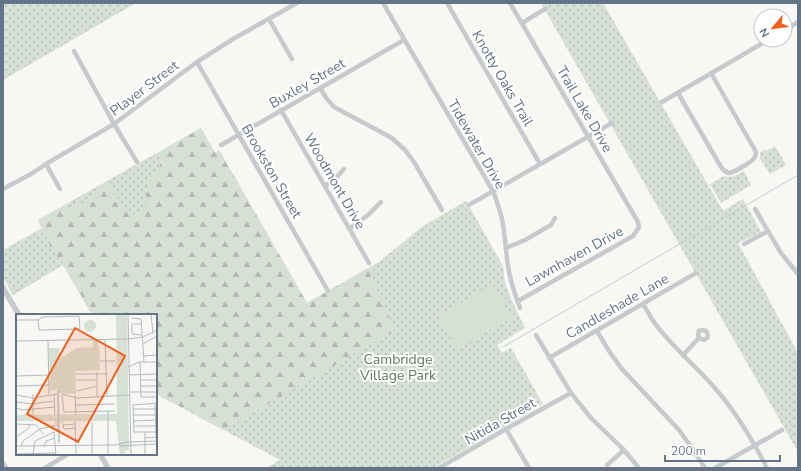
<svg xmlns="http://www.w3.org/2000/svg" width="801" height="471" font-family="'Nunito Sans',sans-serif">
	<defs>
		<pattern id="grass-dots" width="8" height="8" patternUnits="userSpaceOnUse"><rect width="8" height="8" fill="#d7e0d4"/><path d="M2 2h.1M6 6h.1" fill="none" stroke="#b2bab2" stroke-width="1.8" stroke-linecap="round"/></pattern>
		<pattern id="forest-firs" width="22" height="20" patternUnits="userSpaceOnUse"><rect width="22" height="20" fill="#d7e0d4"/><path d="M5 1l3.5 6h-7zM16 11l3.5 6h-7z" fill="#b2bab2"/></pattern>
	</defs>
	<rect width="100%" height="100%" fill="#f7f7f4"/>
	<g fill="url(#grass-dots)">
		<path d="M3,3H136L3,80Z"/>
		<path d="M541,3H603L723,211L743,199L761,232L738,243L798,353V452Z"/>
		<path d="M201,128L215,153L219,150L307,303L379,262L423,226L466,201L503,266L505,283L511,299L525,328L497,345L502,353L511,348L543,404L433,468H266L280,460L156,394V315H92L63,265L13,295L3,277V250L42,228L38,220Z"/>
		<path d="M775,146L786,165L770,174L760,158V152L765,150L766,151Z"/>
		<path d="M744,171L751,185L721,203L710,184L724,176C732,178 737,175 744,171Z"/>
	</g>
	<path fill="url(#forest-firs)" d="M201,128L215,153L219,150L307,303L368,268L395,330L224,430L156,394V315H92L64,265L51,248L38,220L67,204L71,210L85,201L105,182L131,215L146,209V191L151,175L160,166L159,152Z"/>
	<path fill="#d7e0d4" d="M493,284L512,318L457,349L438,316Z"/>
	<g fill="none" stroke-linecap="round" stroke-linejoin="round">
		<path stroke="#c2cdd2" stroke-width="1" d="M503,347L798,175"/>
		<g stroke="#c6cacd" stroke-width="4.5">
			<path d="M383,3L493,191C497,202 501,212 503,224C505,238 506,252 508,266C510,281 515,294 520,308"/>
			<path d="M447,3L540,164"/>
			<path d="M510,3L638,222L639,227L633,236L518,301"/>
			<path d="M269,19L292,59"/>
			<path d="M522,23L545,9"/>
			<path d="M785,30L798,22"/>
			<path d="M74,51L114,124L137,162"/>
			<path d="M197,62L328,291"/>
			<path d="M320,88L327,99L334,107L392,138L405,150L414,162L442,210"/>
			<path d="M678,93L721,167C723,170 725,172 729,173C733,173 752,162 754,158C756,156 756,155 756,152L711,73"/>
			<path d="M662,102L768,40"/>
			<path d="M281,110L369,263"/>
			<path d="M221,145L404,40"/>
			<path d="M46,164L60,189"/>
			<path d="M325,186L336,178L344,169"/>
			<path d="M3,189L31,174L46,164L114,124L197,62L233,39L297,3"/>
			<path d="M469,205L612,123"/>
			<path d="M755,209L781,253L798,274"/>
			<path d="M349,229L368,215L381,202"/>
			<path d="M744,244L768,231"/>
			<path d="M506,248L525,240L551,225L555,218"/>
			<path d="M643,304C647,310 650,317 654,322C671,346 694,364 713,386C735,410 752,439 767,468"/>
			<path d="M597,331L609,351L621,368L679,430L694,451L705,468"/>
			<path d="M536,335L571,393L591,418L624,450L639,468"/>
			<path d="M683,355L699,338L698,335L699,331L703,330L706,331L708,335L707,338L704,340L699,338"/>
			<path d="M549,358L696,273"/>
			<path d="M506,429L529,468"/>
			<path d="M3,463L6,468"/>
			<path d="M607,465L624,450"/>
			<path d="M45,468L68,454"/>
			<path d="M439,468L506,429L571,393"/>
			<path d="M715,468L782,430"/>
		</g>
		<g stroke="#c6cacd" stroke-width="5.5">
			<path d="M3,288L19,315"/>
			<path d="M100,454L108,468"/>
		</g>
	</g>
	<g text-anchor="middle" stroke-width="4" stroke-linejoin="round" paint-order="stroke">
		<g font-size="14" fill="#647487" stroke="#fff">
			<text transform="translate(503 78) rotate(60)" y="5">Knotty Oaks Trail</text>
			<text transform="translate(307 83) rotate(-30)" y="5">Buxley Street</text>
			<text transform="translate(144 88) rotate(-37)" y="5">Player Street</text>
			<text transform="translate(585 109) rotate(60)" y="5">Trail Lake Drive</text>
			<text transform="translate(477 144) rotate(60)" y="5">Tidewater Drive</text>
			<text transform="translate(272 171) rotate(60)" y="5">Brookston Street</text>
			<text transform="translate(335 181) rotate(60)" y="5">Woodmont Drive</text>
			<text transform="translate(574 256) rotate(-29)" y="5">Lawnhaven Drive</text>
			<text transform="translate(617 306) rotate(-30)" y="5">Candleshade Lane</text>
			<text transform="translate(500 421) rotate(-30)" y="5">Nitida Street</text>
		</g>
		<g font-size="14" fill="#62795f" stroke="#fff">
			<text x="398" y="364">Cambridge<tspan x="398" dy="16">Village Park</tspan></text>
		</g>
	</g>
	<g transform="translate(16 314)">
		<rect width="141" height="141" fill="#f7f7f4"/>
		<path d="M100,0H111L113,136H109V141H104L100,107H48L47,112L44,107V110H39V107H0V101L101,100ZM77,26H82L84,56L59,57L60,80L43,79V75L34,77L33,34H43L44,45L61,34H77Z" fill="#d7e0d4"/>
		<path d="M68 12a6 6 0 1 1 12 0a6 6 0 1 1-12 0ZM83,33L84,43L78,46L84,50V56L59,57V66L50,65V41L61,34ZM33,34H43V43L33,48Z" fill="#d7e0d4"/>
		<path fill="none" stroke="#c2cdd2" stroke-width="2" d="M42,76L43,129"/>
		<path fill="none" stroke="#b3bbc2" stroke-width="1" d="M112,0L115,141M135,0L137,20M26,3L63,2L64,15L23,16L22,7ZM116,4L125,5L128,48M0,6H23M125,10H116V20L126,21M89,25L91,83M112,25L127,23L141,16M0,27L112,25M32,27L33,80M127,30L141,22M128,42L141,41M84,47H99M124,48L125,83H141M112,53L123,48H141M81,58V83M59,60H91M113,61L141,60M0,62L33,61M59,66H81M124,66H141M0,72L33,71M125,72H141M61,77L81,72M113,78H141M17,80V101M38,80L39,101M46,80L48,98L99,97M46,80L60,84L114,81M0,81L17,84L41,80M59,81L60,101M0,87V94L7,96L39,93M0,88L17,90L38,87M139,89L140,123M141,89L117,91L118,118H141M60,91L99,90M117,95H141M92,97V141M117,101H141M59,107L60,141M117,107L141,106M76,108V141M0,110L20,111L28,121M59,110L47,111L48,115L59,114M118,112H141M0,123L13,114L14,111M129,124L141,123M0,132L99,131L111,128L141,127M103,132L141,130M5,133L7,127L24,115L42,111M28,133L30,127L39,124M0,140L40,139M17,140L19,127L38,118L40,141M129,141V118"/>
		<path fill="#f15f1a" fill-opacity="0.15" stroke="#f15f1a" stroke-width="2" d="M59,14L109,42L62,128L11,100Z"/>
		<rect width="141" height="141" fill="none" stroke="#647487" stroke-width="2"/>
	</g>
	<rect width="801" height="471" fill="none" stroke="#647487" stroke-width="8"/>
	<g transform="translate(773 28) rotate(241)"><circle r="19" fill="#ffffff" stroke="#c1c7cf"/>
	<path d="M0-3L7 15L0 10L-7 15Z" fill="#f15f1a"/>
	<text y="-6" font-size="11" font-weight="bold" text-anchor="middle" fill="#647487">N</text>
	</g>
	<path d="M665 455v6h115v-6" fill="none" stroke="#647487" stroke-width="2"/>
	<text x="671" y="455" font-size="12" fill="#647487" stroke="#ffffff" stroke-width="3" paint-order="stroke">200 m</text>
</svg>
